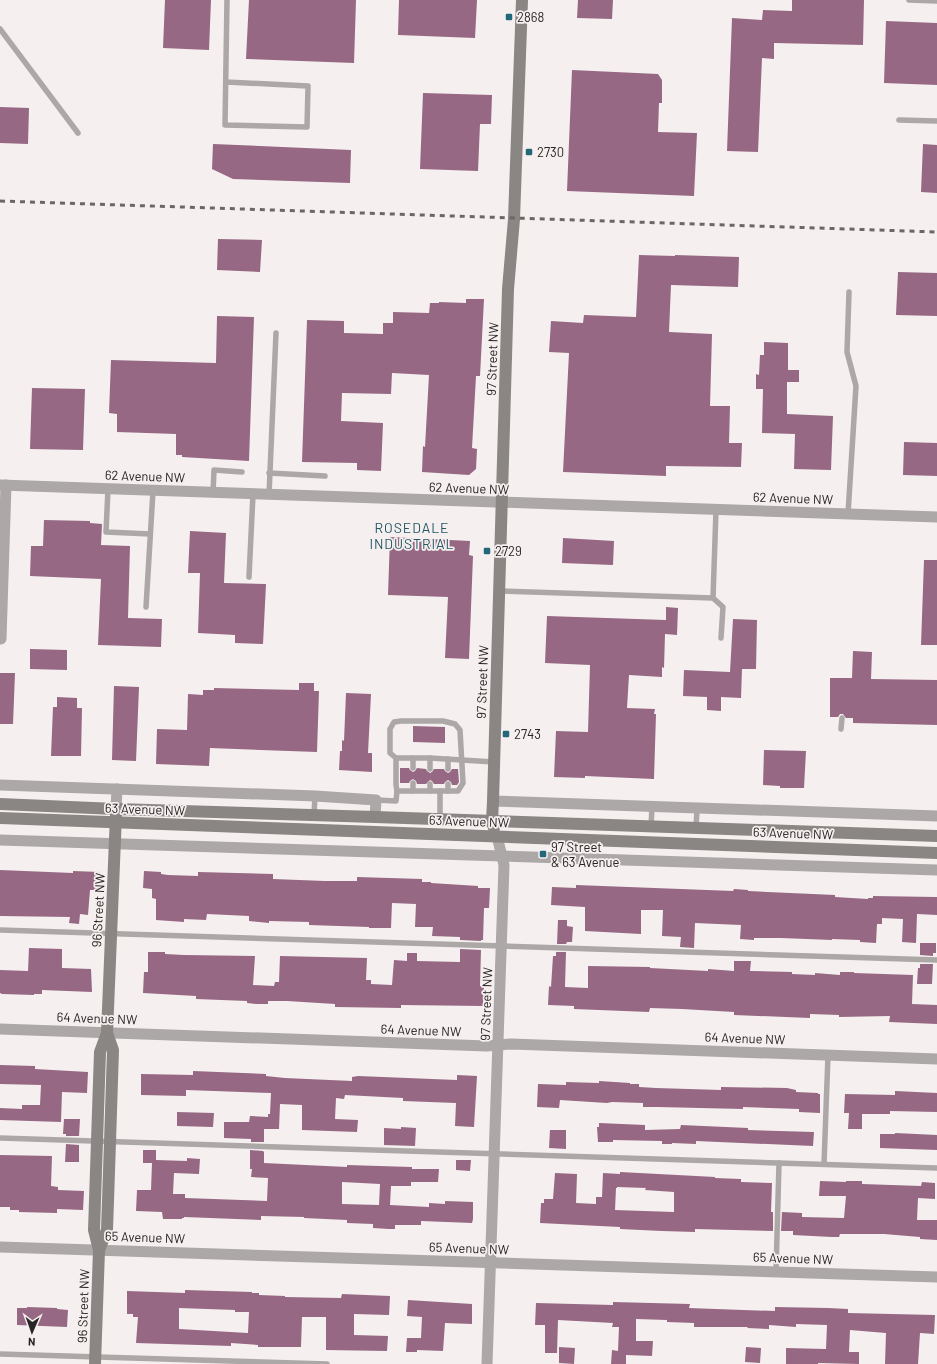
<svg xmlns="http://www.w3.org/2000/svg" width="937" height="1364" font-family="Barlow,sans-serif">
	<rect width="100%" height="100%" fill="#f6efef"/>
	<g fill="#966883" fill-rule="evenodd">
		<path d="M165,0H211L209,50L163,48Z"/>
		<path d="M249,0H356L354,63L246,59Z"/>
		<path d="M399,0H477L475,38L398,35Z"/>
		<path d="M578,0H613L612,19L577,18Z"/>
		<path d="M792,0H864L863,45L774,43V59L762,58L758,152L727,151L732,18L762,20L763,10L792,11Z"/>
		<path d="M886,21L937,23V85L884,83Z"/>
		<path d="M572,70L658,74L662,80V103H659L658,132L697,133L694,196L567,191Z"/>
		<path d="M423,93L492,95L491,124H480L478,171L420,169Z"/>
		<path d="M0,107L29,108L28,144L0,143Z"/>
		<path d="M213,144L351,150L350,183L233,179L212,169Z"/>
		<path d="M923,144L937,145V193L921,192Z"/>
		<path d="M218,239L262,240L260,272L217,270Z"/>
		<path d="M639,255L675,256V255L739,257L738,287L671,285L669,332L712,334L710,406H730L729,443H742L741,467L666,466V476L563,472L569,353L549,352L551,321L583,323L584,315L636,317Z"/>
		<path d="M898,272L937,273V316L896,315Z"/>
		<path d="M466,299H484L480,376H476L472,448L477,449L476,469L469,475L422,472L423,446L425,447L429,375L392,373L391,394L342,393L341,421L383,423L381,471L357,470V463L302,462L307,320L344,321V333L383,334V323H393V312L429,313L430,303H439V302L466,303Z"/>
		<path d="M217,316L254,317L249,461L182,457V455H176V434L117,432V414L109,413L111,360L216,363Z"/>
		<path d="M764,342L788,343V370H799V382H787V414L833,416L831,470L794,469L795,434L762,433L763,389H756V374L759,375L760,355H764Z"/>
		<path d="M32,388L85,389L83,450L30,449Z"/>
		<path d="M904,442L937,443V476L903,475Z"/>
		<path d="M44,520L90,521V523L102,524L101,545L130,546L128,618L162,619L161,647L98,645L101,579L30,576L31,546H43Z"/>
		<path d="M190,531L226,533L224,583L266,584L263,644L235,643V635L198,633L200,573H188Z"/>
		<path d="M390,537L470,541L469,555L473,556L469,659L445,658L448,597L388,595Z"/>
		<path d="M563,538L614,541L613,565L562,563Z"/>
		<path d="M924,560H937V645H921Z"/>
		<path d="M666,607L678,608L677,635L665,634L664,668L662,667V677L629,675L627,708L655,709L654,714H656L654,779L585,776V778L554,777L556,731L588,732L590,665L545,663L547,616L666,620Z"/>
		<path d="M733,619L757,620L756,669H742L741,698L721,697V711L707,710V697L683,696L684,670L730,672Z"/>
		<path d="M30,649L67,650V670L30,669Z"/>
		<path d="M853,651L872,652L871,679L937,680V725L853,723V718H846L843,714H840L838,717H830V678H852Z"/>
		<path d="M0,673H15L13,724H0Z"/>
		<path d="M299,683H314V691H319L317,752L210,748L209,766L156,764L157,729L187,730L188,694L203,695V690H214V688L299,690Z"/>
		<path d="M114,686L139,687L136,761L112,760Z"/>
		<path d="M346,693L371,694L368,753H372V772L339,770L340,751H342V740L344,741Z"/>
		<path d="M57,697L77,698V708H82L81,756H51L53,707H57Z"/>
		<path d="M413,726L445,727V743L413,742Z"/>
		<path d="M764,750L806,751L804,788H780V786L763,785Z"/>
		<path d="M400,768H409L410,770L413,772L415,771L417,768L426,769L427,771L430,773L432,772L434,769H444L445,771L448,773L450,772L452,769H458L459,782L457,785H452L451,782L448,780L445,782L444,784H434L432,781L430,780L426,784H417L416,781L413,779L410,781L409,783H400Z"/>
		<path d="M0,870L73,873V871L100,872L99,890H90L88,915L80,914L79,924L69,923L70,917L0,916Z"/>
		<path d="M144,871L161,872V874L168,875L198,876V872L273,874V879L325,881H357V877L422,879V882H431V883L478,886V888H490L489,908H484L483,940H481V941L460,940V937L432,936L433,927H415L416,904L392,903L391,928H369V927L309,925V922L269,921V923L249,921V916L207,914L206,920L184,919V922L156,920V899L152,898V889L143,888Z"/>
		<path d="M576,885L733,891L734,889L748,890V891L835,895V897L868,899V898H873V896L937,897V915L917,914L916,943L902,942L903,919L882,918V924H877L876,943L860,942V940L832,939V940L781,938H754V940L740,939L741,925L695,923L694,948L680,947L681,937L662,936L663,910H641V934L585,931V907L551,905L552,887L576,888Z"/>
		<path d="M558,920H567V926L573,927L572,942H567L566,944H557Z"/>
		<path d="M920,943H936V953H933V956L920,955Z"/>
		<path d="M29,948L62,949V968L91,969L92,992L42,990V994H34V995L2,994L0,993V970L28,971Z"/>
		<path d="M460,949L481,950L480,986L484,987L483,1006L401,1005V1008L335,1007V1004L287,1001H268V1004H256L247,1003V1001L196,999V996L143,993L144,972H148V952H165V954L184,955L255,956L253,985L274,986L275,982H279L280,956L367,958L366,980H371V984L392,985L394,960L407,961V953H417V961L460,962Z"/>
		<path d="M556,952H566L565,987L588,988V966L650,967V968L708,971V969L734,971V961H751L750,971L792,972V974L815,975V973L840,975V972H854V973L913,975L912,1004L937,1005V1024L889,1022L890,1016L839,1017V1015L810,1014V1018L734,1015V1012L682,1009L650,1008L649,1012L574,1009V1006L548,1005L549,986L551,987L553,956H556Z"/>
		<path d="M920,964H933L932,984H917L918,968H920Z"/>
		<path d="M0,1065L35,1066V1069L88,1072L87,1093L62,1092L61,1122L0,1120V1108L22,1109V1105H40L41,1085L0,1084Z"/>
		<path d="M193,1071L266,1074V1076L285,1078L352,1081V1077L358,1076L457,1080V1075L477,1076L474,1127L455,1126L456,1103L403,1101V1098L345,1095L344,1099L336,1098L335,1119L358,1120L357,1132L302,1130V1105L280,1104L279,1129H264V1142H251V1139L224,1138V1122H249L250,1116L268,1117V1114H270L271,1093L186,1090V1096L141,1095V1074L193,1075Z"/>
		<path d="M599,1081L630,1083V1084H639V1087L656,1088L721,1090V1087L787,1088L796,1090V1092L818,1093V1094H820V1113L799,1112V1109L743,1107V1109L658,1107H643V1103L612,1102L607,1103L560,1100L559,1108L537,1107L538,1084L566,1085V1082L599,1083Z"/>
		<path d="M895,1091L937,1093V1112L890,1111V1114H862V1129H848L849,1113H844L845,1094L895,1095Z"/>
		<path d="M177,1112L214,1113L213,1127L177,1126Z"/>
		<path d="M64,1119H80L79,1136H66V1134H63Z"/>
		<path d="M599,1123L645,1125V1130L680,1129L681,1125L748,1128V1130L814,1132L813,1146L696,1141V1144L672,1143V1144H662V1141L613,1140V1142H598L597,1127H599Z"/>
		<path d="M401,1127L416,1128L415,1146L384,1145V1128L401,1129Z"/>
		<path d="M550,1130H566V1149L549,1148Z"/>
		<path d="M895,1133L937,1135V1150L880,1148V1134H895Z"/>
		<path d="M66,1144L79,1145V1162H65Z"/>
		<path d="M143,1150H156V1160L187,1161V1158L200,1159L199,1174L174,1173L173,1194H185V1198L267,1201L268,1178L251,1177L252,1169H250V1150L263,1151L264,1152V1163L347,1167V1165L412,1167V1169H439L438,1182H411V1186H391L390,1205L429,1207V1203L445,1204V1201L473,1202V1219L472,1223L421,1221V1225H395V1229H389L373,1228V1224L347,1223V1220L304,1218V1217L261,1216V1220L184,1217V1218H182V1219H163L162,1212L136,1211L137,1190H151L152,1163H143ZM342,1182L380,1184L379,1205L342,1204Z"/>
		<path d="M0,1155L52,1156L51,1186L58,1187V1190L84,1191L83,1210L57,1209V1213L19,1212V1210H10V1207H0Z"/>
		<path d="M456,1160H471L470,1171L456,1170Z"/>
		<path d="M620,1172L715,1177V1178L741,1179V1182L772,1183L771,1212H773V1231L695,1229V1232L662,1231L620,1229V1227L540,1223L541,1203H544V1199H553L555,1173L577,1174L576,1203L596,1204V1197H602L603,1173L620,1174ZM617,1187L646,1188L645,1190L674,1192V1212L615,1210L616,1188H617Z"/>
		<path d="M820,1181L846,1182V1181H862V1184L921,1186L922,1182L935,1183V1199L918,1198L917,1220H937V1240L920,1239V1237L884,1234H840L839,1237H832L793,1235V1231H781L782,1212L802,1213V1217L844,1218L846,1196H819Z"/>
		<path d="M185,1290L252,1292V1293H259V1295L285,1296V1297L341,1298L342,1294L390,1296L389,1315L354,1314V1335L388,1336L387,1351L326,1350V1317H302L301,1347H258V1345L231,1343V1346L136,1343L138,1317H133V1314H127V1291L185,1293ZM179,1308L235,1310V1312H249L248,1333L179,1329Z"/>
		<path d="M408,1300L472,1304V1324L445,1323L443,1351L417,1350V1352H406L407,1338H421L422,1317L407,1316Z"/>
		<path d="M613,1302L690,1304L689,1308L743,1310L775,1311V1307L828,1308L848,1309V1313L935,1315L934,1334L920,1333L918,1364H885L886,1333L850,1330L849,1352H859V1364L818,1363V1364H786V1348L826,1349L827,1325L796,1324V1327L769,1325V1329L747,1328L748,1327H694V1323L667,1322V1320L636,1319V1341H653L652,1356L626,1355V1364H611L612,1350L618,1351L619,1327H612L613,1323L558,1320L557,1353H545V1325H535L536,1303L613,1305Z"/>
		<path d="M27,1307L57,1308V1309L68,1310L67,1327L17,1325V1308H27Z"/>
		<path d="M559,1347L575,1348L574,1364L559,1363Z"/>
		<path d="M746,1347L761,1348L760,1363L745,1362Z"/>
	</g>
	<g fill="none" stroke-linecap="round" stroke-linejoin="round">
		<g stroke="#aba8a7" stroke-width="5.5">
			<path d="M909,0L937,1"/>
			<path d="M0,29L78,133"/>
			<path d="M226,82L308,86L307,127L225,125L227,0"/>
			<path d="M899,120L937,121"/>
			<path d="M269,473L325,476"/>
			<path d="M108,489L106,532L150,534"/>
			<path d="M213,493L214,470L242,472"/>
			<path d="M269,495L276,333"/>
			<path d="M848,514L856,386L847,352L849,292"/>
			<path d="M249,577L253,494"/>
			<path d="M499,591L713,598L716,510"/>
			<path d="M713,598L723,607L721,638"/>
			<path d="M146,607L153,491"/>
			<path d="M841,729L842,718"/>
			<path d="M396,758L390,753V729L394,722L401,721H443L455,724L460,730L463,783L458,791H440"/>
			<path d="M430,758V769"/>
			<path d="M413,768V758"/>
			<path d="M448,769V759"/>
			<path d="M413,783V791"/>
			<path d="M430,784V791"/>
			<path d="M448,784V791"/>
			<path d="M376,800L396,801L397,791"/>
			<path d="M314,815L315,796"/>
			<path d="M440,819V791H397L396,785V758H430L494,762"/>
			<path d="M651,827L652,807"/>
			<path d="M696,828L697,809"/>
			<path d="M0,930L937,960"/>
			<path d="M0,1138L937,1168"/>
			<path d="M824,1164L828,1055"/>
			<path d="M776,1272L779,1163"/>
			<path d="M0,1354L327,1364"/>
		</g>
		<g stroke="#aba8a7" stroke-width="11">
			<path d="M0,485L937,517"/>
			<path d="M1,639L6,485"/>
			<path d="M0,785L315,796L376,800L375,817"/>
			<path d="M493,801L937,816"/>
			<path d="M116,809L117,789"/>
			<path d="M0,840L937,870"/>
			<path d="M0,1029L487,1046L511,1044L937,1059"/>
			<path d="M0,1247L937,1277"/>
			<path d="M487,1364L504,865L497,836"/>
		</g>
		<g stroke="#8a8684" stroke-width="12">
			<path d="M0,804L116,809L375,817L937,836"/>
			<path d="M0,818L937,853"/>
			<path d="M494,828L492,821L493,801L508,289L514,219L522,0"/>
			<path d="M99,1250L107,1230L110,1142L113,1050L107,1033"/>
			<path d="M95,1364L99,1250L94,1230L100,1052L107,1033L116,815"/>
		</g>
		<path stroke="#6b6767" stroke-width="3" stroke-dasharray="5 5" stroke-linecap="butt" d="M0,201L937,232"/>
	</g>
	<g fill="#226878" stroke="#f6efef" stroke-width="1.5">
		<rect x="505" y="13" width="8" height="8" rx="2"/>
		<rect x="525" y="148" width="8" height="8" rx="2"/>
		<rect x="483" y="547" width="8" height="8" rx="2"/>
		<rect x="502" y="730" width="8" height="8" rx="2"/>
		<rect x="539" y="850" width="8" height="8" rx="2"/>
	</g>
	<g text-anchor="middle" stroke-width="3.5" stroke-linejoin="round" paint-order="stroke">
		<g font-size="13" fill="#282525" stroke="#f6efef" text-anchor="start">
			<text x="517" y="22">2868</text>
			<text x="537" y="157">2730</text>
			<text x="495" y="556">2729</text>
			<text x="514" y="739">2743</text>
			<text x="551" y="852">97 Street<tspan x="551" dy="15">&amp; 63 Avenue</tspan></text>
		</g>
		<g font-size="13" fill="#282525" stroke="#f6efef">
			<text transform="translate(492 359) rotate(-88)" y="5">97 Street NW</text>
			<text transform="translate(145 476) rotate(2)" y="5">62 Avenue NW</text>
			<text transform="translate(469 488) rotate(2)" y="5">62 Avenue NW</text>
			<text transform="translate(793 498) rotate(2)" y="5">62 Avenue NW</text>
			<text transform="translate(482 682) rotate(-88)" y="5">97 Street NW</text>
			<text transform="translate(145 809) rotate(2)" y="5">63 Avenue NW</text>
			<text transform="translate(469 821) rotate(2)" y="5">63 Avenue NW</text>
			<text transform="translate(793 833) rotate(2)" y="5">63 Avenue NW</text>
			<text transform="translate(98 910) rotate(-87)" y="5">96 Street NW</text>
			<text transform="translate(486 1004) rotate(-88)" y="5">97 Street NW</text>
			<text transform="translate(97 1018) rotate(2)" y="5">64 Avenue NW</text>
			<text transform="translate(421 1030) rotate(2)" y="5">64 Avenue NW</text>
			<text transform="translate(745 1038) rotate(2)" y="5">64 Avenue NW</text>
			<text transform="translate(145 1237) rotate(2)" y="5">65 Avenue NW</text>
			<text transform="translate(469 1248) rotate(2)" y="5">65 Avenue NW</text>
			<text transform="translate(793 1258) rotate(2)" y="5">65 Avenue NW</text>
			<text transform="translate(83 1306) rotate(-88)" y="5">96 Street NW</text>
		</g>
		<g font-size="14" letter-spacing="1" fill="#235966" stroke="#f6efef">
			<text x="412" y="533">ROSEDALE<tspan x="412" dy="16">INDUSTRIAL</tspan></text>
		</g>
	</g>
	<g transform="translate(32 1332) rotate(182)" stroke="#f6efef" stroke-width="3" paint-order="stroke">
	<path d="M0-3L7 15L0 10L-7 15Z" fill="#282525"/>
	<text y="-6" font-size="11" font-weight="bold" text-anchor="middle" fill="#282525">N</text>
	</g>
</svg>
